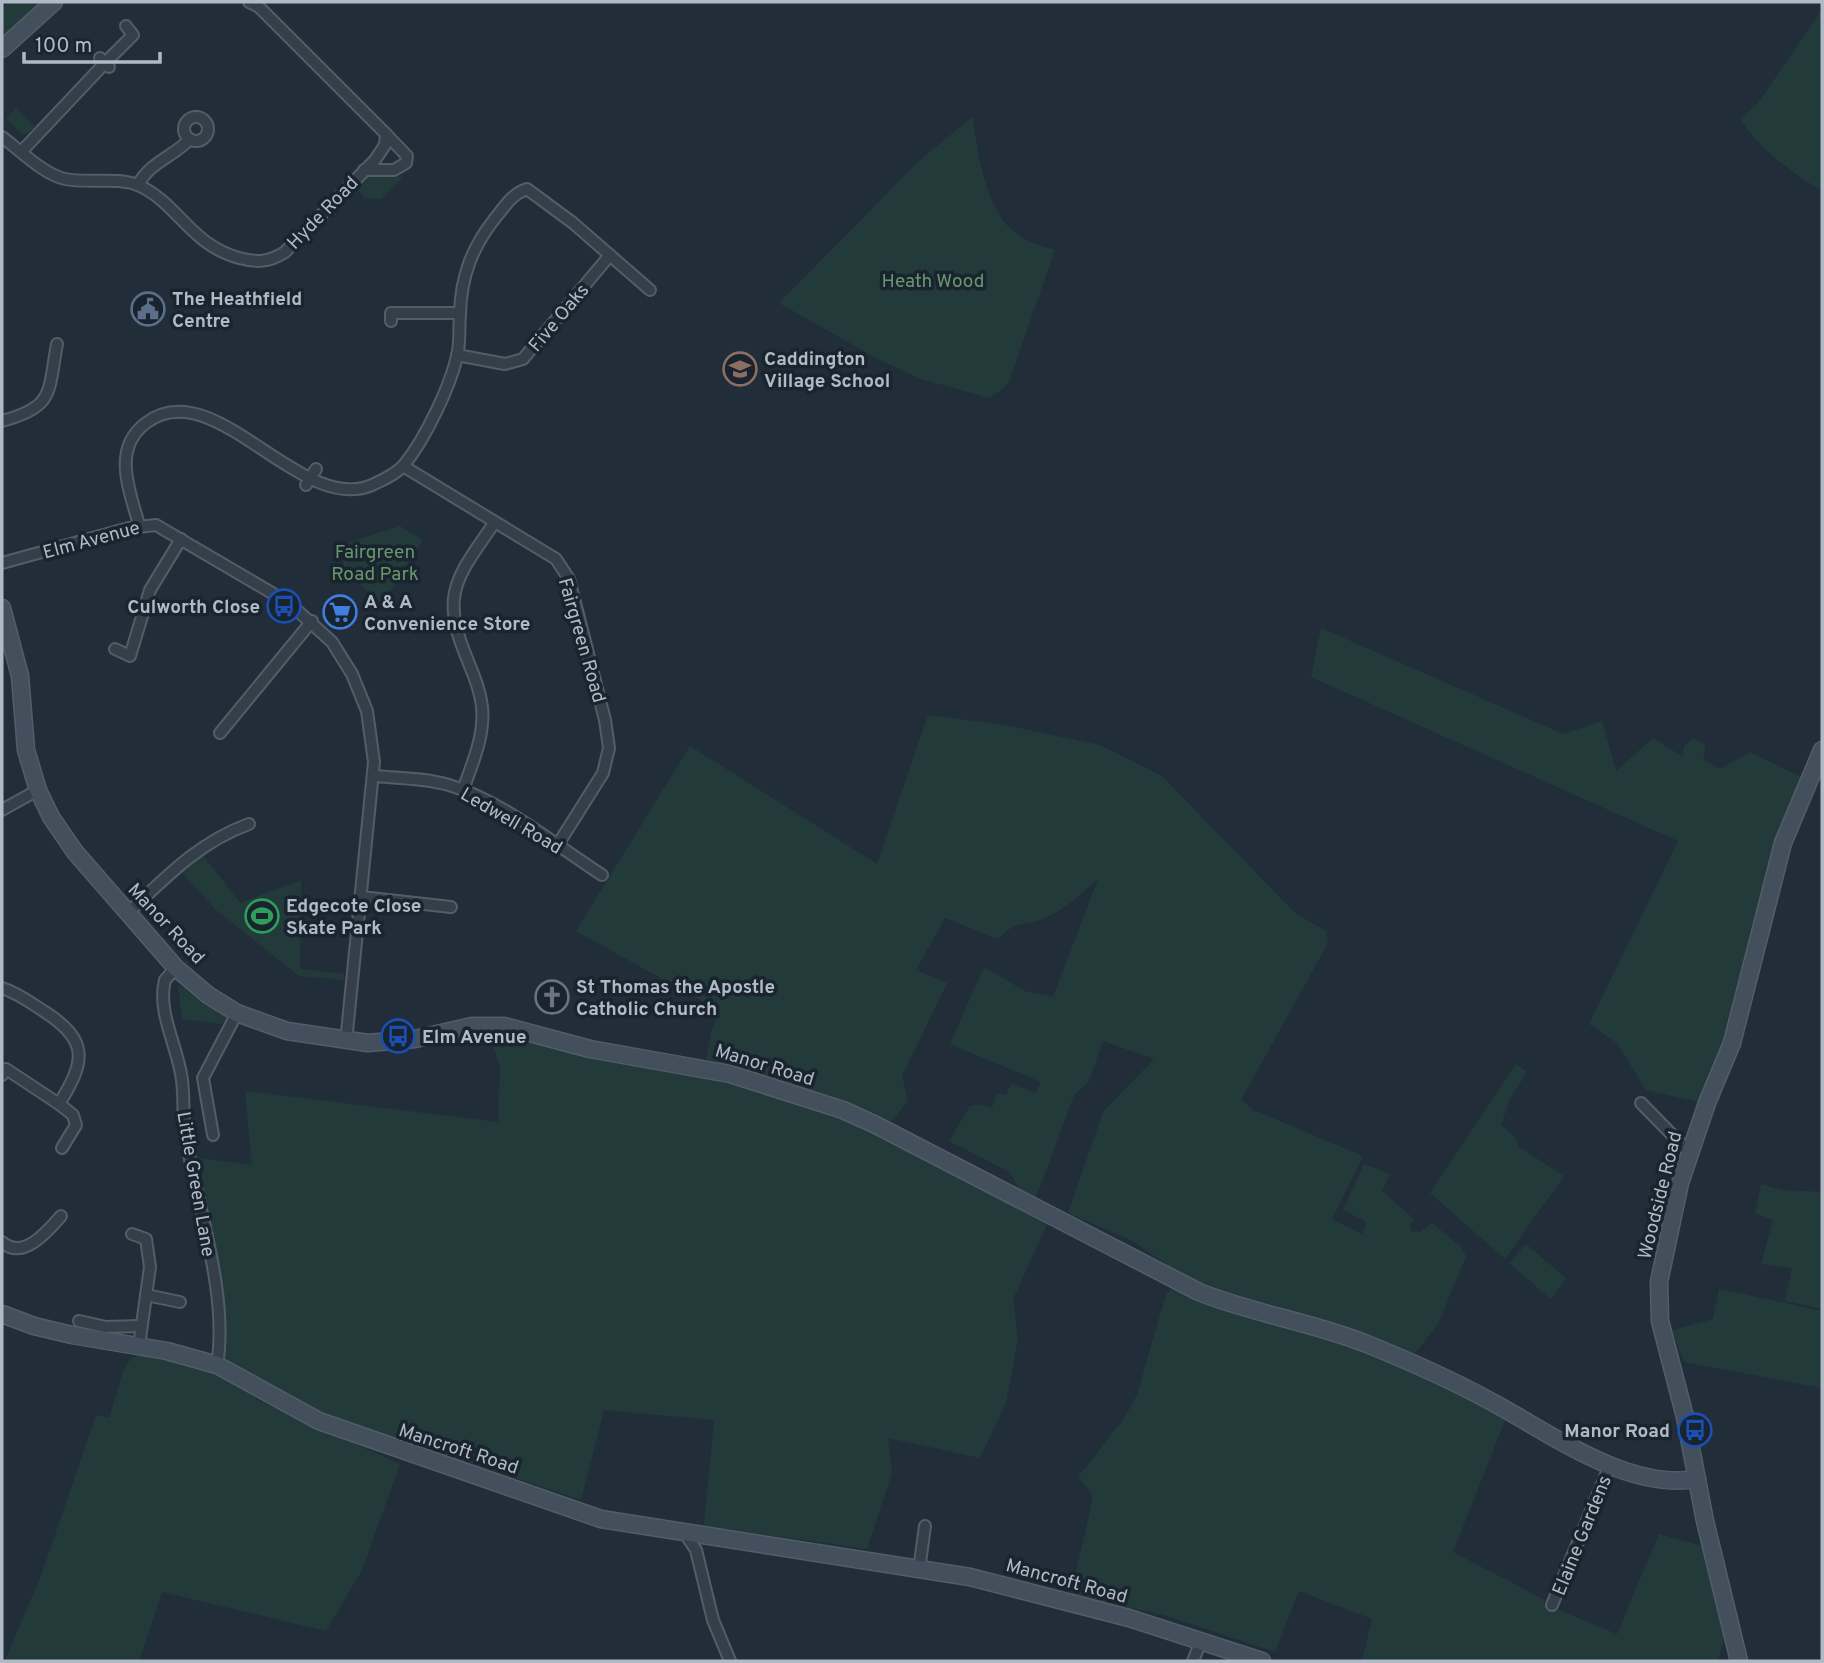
<svg xmlns="http://www.w3.org/2000/svg" width="1824" height="1663" font-family="Overpass,sans-serif">
	<rect width="100%" height="100%" fill="#212e39"/>
	<g fill="#233a3a">
		<path d="M2,2H43L2,41Z"/>
		<path d="M1822,10V184L1819,189C1789,171 1759,148 1740,119L1758,103Z"/>
		<path d="M16,108L35,126L28,133L22,134L6,119Z"/>
		<path d="M972,117C979,155 985,218 1024,239C1033,244 1045,247 1055,250L1008,384L990,398L921,379L876,358L779,303L919,161Z"/>
		<path d="M400,176L402,178L381,199L365,198L355,187L365,177Z"/>
		<path d="M400,526L423,540L382,603L343,570L344,544Z"/>
		<path d="M1321,628L1563,734L1602,721L1616,771L1653,738L1683,757L1684,746L1693,739L1701,741L1706,747L1703,759L1720,769L1750,752L1803,778L1766,877L1723,1055L1699,1102L1646,1090L1617,1043L1589,1024L1678,841L1311,677Z"/>
		<path d="M928,715L1006,725L1100,745L1162,776L1295,913L1326,931L1328,943L1241,1100L1253,1110L1363,1156L1332,1219L1362,1234L1367,1222L1343,1210L1364,1164L1390,1174L1382,1191L1414,1219L1410,1224L1411,1231L1420,1232L1432,1223L1461,1247L1466,1256L1438,1324L1413,1356L1318,1318L1214,1292L1192,1282L1133,1241L1068,1213L1103,1112L1154,1059L1103,1041L1089,1081L1074,1095L1036,1198L1021,1191L1009,1172L949,1141L970,1106L980,1104L992,1108L997,1093L1006,1095L1011,1083L1036,1093L1041,1082L950,1044L984,967L1025,991L1053,997L1098,879C1082,893 1063,911 1043,919C1020,928 1019,918 998,939L945,918L916,970L947,983L902,1076L908,1101L891,1122L873,1112L706,1059L712,1028L720,1011L576,931L690,746L877,864Z"/>
		<path d="M203,855L240,903L301,880L300,969L344,974V980L299,976L216,910L182,873Z"/>
		<path d="M178,985L226,1018L222,1024L182,1019Z"/>
		<path d="M502,1033L554,1048L716,1077L836,1113L1048,1222L1013,1299L1018,1339L1006,1403L980,1458L888,1438L892,1473L867,1549L704,1526L714,1420L604,1410L581,1500L318,1412L224,1358L214,1258L193,1157L252,1165L245,1091L498,1122L500,1068L490,1034Z"/>
		<path d="M1516,1064L1527,1072L1510,1099L1501,1125L1515,1137L1518,1146L1564,1176L1505,1259L1430,1193Z"/>
		<path d="M1761,1184L1781,1190L1822,1192V1309L1785,1301L1792,1268L1761,1264L1773,1220L1755,1213Z"/>
		<path d="M1526,1244L1566,1278L1551,1299L1509,1263Z"/>
		<path d="M1174,1286L1227,1310L1341,1339L1423,1374L1506,1418L1453,1552L1545,1600L1544,1604L1617,1634L1659,1534L1702,1546L1724,1637L1718,1661H1362L1372,1619L1299,1591L1275,1652L1167,1616L1071,1594L1092,1502L1091,1493L1078,1477L1123,1420L1137,1395L1166,1294Z"/>
		<path d="M1719,1289L1822,1311V1388L1684,1362L1672,1330L1713,1319Z"/>
		<path d="M148,1353L174,1356L237,1384L258,1400L400,1464L362,1570L326,1631L162,1592L139,1661H5L43,1570L96,1415L109,1418L123,1371L131,1358Z"/>
	</g>
	<g fill="none" stroke-linecap="round" stroke-linejoin="round">
		<defs>
			<g id="street">
				<path d="M109,67L105,63L133,35L126,26"/>
				<circle cx="196" cy="129" r="12"/>
				<path d="M2,137C20,150 43,174 65,179C89,184 117,176 140,186C178,204 191,245 239,258C258,263 269,262 285,252L375,160L385,145L386,134L259,7L249,2"/>
				<path d="M22,151L105,63L100,58"/>
				<path d="M364,170H394L406,163L407,156L386,134"/>
				<path d="M138,185C150,162 173,157 190,139"/>
				<path d="M391,321V313H460"/>
				<path d="M457,355L505,364L523,359L610,255"/>
				<path d="M2,421C55,407 48,392 57,344"/>
				<path d="M403,466L556,559L569,579L605,720L609,748L603,773L557,846"/>
				<path d="M306,485L316,469"/>
				<path d="M139,525C130,491 111,449 146,423C214,371 300,516 372,485C383,480 396,474 404,465C425,439 452,384 458,351C460,339 459,326 460,314C461,276 472,247 496,217C506,205 512,194 527,189L573,223L650,290"/>
				<path d="M2,563L129,528L156,525L289,603L332,642L352,674L367,711L374,762L346,1042"/>
				<path d="M115,649L130,656L150,590L181,539"/>
				<path d="M220,733L312,621"/>
				<path d="M373,776C398,778 425,778 449,785C504,802 554,844 602,875"/>
				<path d="M463,790C472,764 485,736 482,707C478,670 450,638 454,598C457,571 480,545 494,523"/>
				<path d="M2,810L38,790"/>
				<path d="M361,897L451,907"/>
				<path d="M128,913C166,877 199,842 249,824"/>
				<path d="M176,968L165,980C157,1010 176,1044 181,1074C185,1093 182,1113 185,1132C196,1204 229,1293 217,1365"/>
				<path d="M2,988C18,993 31,1003 45,1012C90,1041 85,1062 59,1104L6,1069L2,1075"/>
				<path d="M1641,1103L1689,1152"/>
				<path d="M59,1104L73,1115L76,1125L62,1148"/>
				<path d="M213,1135L203,1078L237,1013"/>
				<path d="M132,1234L146,1239L150,1267L139,1346"/>
				<path d="M2,1242C23,1261 48,1231 61,1216"/>
				<path d="M146,1295L180,1302"/>
				<path d="M79,1321L106,1327L140,1326"/>
				<path d="M684,1532L696,1550L713,1620L730,1661"/>
				<path d="M919,1570L925,1526"/>
				<path d="M1552,1605L1610,1465"/>
				<path d="M1193,1661L1201,1641"/>
			</g>
			<g id="secondary">
				<path d="M2,49L54,2"/>
				<path d="M2,608L20,676L26,750L38,790L51,817L75,852L176,968L208,995L237,1013L287,1031L368,1043L415,1039L472,1026H504L590,1049L730,1074L843,1110L874,1124L1199,1292C1254,1314 1312,1322 1367,1344C1409,1361 1452,1380 1492,1402C1550,1433 1627,1491 1697,1479"/>
				<path d="M2,1314L34,1326L72,1335L167,1351L217,1365L319,1421L601,1519L970,1577L1129,1618L1262,1661"/>
				<path d="M1739,1661L1705,1521L1685,1417L1660,1321L1659,1282L1680,1183L1707,1103L1732,1043L1783,843L1822,750"/>
			</g>
		</defs>
		<use href="#street" stroke="#525d67" stroke-width="14"/>
		<use href="#secondary" stroke="#525d67" stroke-width="19"/>
		<use href="#street" stroke="#353f4a" stroke-width="10"/>
		<use href="#secondary" stroke="#434f5d" stroke-width="16"/>
	</g>
	<defs>
		<symbol id="civic-ring" viewBox="-11 -11 22 22"><circle r="9.5" fill="#1a242e" stroke="#5c6f8a" stroke-width="1.5"/><path d="M-.6-6.5H3V-4.5H.6V-3L4-1V1h2V6H-6V1h2V-1L-.6-3ZM-1.2 2.5V6h2.4V2.5Z" fill="#5c6f8a"/></symbol>
		<symbol id="school-ring" viewBox="-11 -11 22 22"><circle r="9.5" fill="#1a242e" stroke="#8d6e63" stroke-width="1.5"/><path d="M0-5L7-2L0 1L-7-2ZM-4 1L0 2.5L4 1V4Q0 6-4 4Z" fill="#8d6e63"/></symbol>
		<symbol id="bus-ring" viewBox="-11 -11 22 22"><circle r="9.5" fill="#1a242e" stroke="#1a4fb4" stroke-width="1.5"/><path d="M-5-6H5V4H4V6H2V4H-2V6H-4V4H-5ZM-3.5-4V0h7V-4ZM-3.5 1.2v1.5H-2V1.2ZM2 1.2v1.5H3.5V1.2Z" fill="#1a4fb4"/></symbol>
		<symbol id="supermarket-ring" viewBox="-11 -11 22 22"><circle r="9.5" fill="#1a242e" stroke="#3f7fe0" stroke-width="1.5"/><path d="M-6-5.5h2.5l.6 2H6L4.5 2H-2.5L-4.4-4H-6ZM-1.5 3.2a1.3 1.3 0 1 0 .1 0ZM3 3.2a1.3 1.3 0 1 0 .1 0Z" fill="#3f7fe0"/></symbol>
		<symbol id="stadium-ring" viewBox="-11 -11 22 22"><circle r="9.5" fill="#1a242e" stroke="#2e9e5b" stroke-width="1.5"/><path d="M0-5a6.5 5 0 1 0 0 10a6.5 5 0 1 0 0-10ZM-3.5-1.8h7v3.6h-7Z" fill="#2e9e5b"/></symbol>
		<symbol id="church-ring" viewBox="-11 -11 22 22"><circle r="9.5" fill="#1a242e" stroke="#6b7280" stroke-width="1.5"/><path d="M-1.2-6h2.4v3.5h3.3v2.4h-3.3V6h-2.4V-.1h-3.3v-2.4h3.3Z" fill="#6b7280"/></symbol>
	</defs>
	<g fill-rule="evenodd">
		<use href="#civic-ring" x="129" y="290" width="38" height="38"/>
		<use href="#school-ring" x="721" y="350" width="38" height="38"/>
		<use href="#bus-ring" x="265" y="587" width="38" height="38"/>
		<use href="#supermarket-ring" x="321" y="593" width="38" height="38"/>
		<use href="#stadium-ring" x="243" y="897" width="38" height="38"/>
		<use href="#church-ring" x="533" y="978" width="38" height="38"/>
		<use href="#bus-ring" x="379" y="1017" width="38" height="38"/>
		<use href="#bus-ring" x="1676" y="1411" width="38" height="38"/>
	</g>
	<g text-anchor="middle" stroke-width="7" stroke-linejoin="round" paint-order="stroke">
		<g font-size="19" fill="#afbac6" stroke="#1a242e">
			<text transform="translate(322 212) rotate(-46)" y="7">Hyde Road</text>
			<text transform="translate(558 317) rotate(-50)" y="7">Five Oaks</text>
			<text transform="translate(91 539) rotate(-15)" y="7">Elm Avenue</text>
			<text transform="translate(583 640) rotate(74)" y="7">Fairgreen Road</text>
			<text transform="translate(512 820) rotate(30)" y="7">Ledwell Road</text>
			<text transform="translate(167 923) rotate(47)" y="7">Manor Road</text>
			<text transform="translate(765 1064) rotate(17)" y="7">Manor Road</text>
			<text transform="translate(197 1184) rotate(80)" y="7">Little Green Lane</text>
			<text transform="translate(1659 1195) rotate(-76)" y="7">Woodside Road</text>
			<text transform="translate(459 1448) rotate(18)" y="7">Mancroft Road</text>
			<text transform="translate(1581 1535) rotate(-68)" y="7">Elaine Gardens</text>
			<text transform="translate(1067 1580) rotate(15)" y="7">Mancroft Road</text>
		</g>
		<g font-size="19" fill="#67976d" stroke="#1a242e">
			<text x="933" y="287">Heath Wood</text>
			<text x="375" y="558">Fairgreen<tspan x="375" dy="22">Road Park</tspan></text>
		</g>
		<g font-size="19" font-weight="bold" fill="#afbac6" stroke="#1a242e" text-anchor="start">
			<text x="172" y="305">The Heathfield<tspan x="172" dy="22">Centre</tspan></text>
			<text x="764" y="365">Caddington<tspan x="764" dy="22">Village School</tspan></text>
			<text x="364" y="608">A &amp; A<tspan x="364" dy="22">Convenience Store</tspan></text>
			<text x="260" y="613" text-anchor="end">Culworth Close</text>
			<text x="286" y="912">Edgecote Close<tspan x="286" dy="22">Skate Park</tspan></text>
			<text x="576" y="993">St Thomas the Apostle<tspan x="576" dy="22">Catholic Church</tspan></text>
			<text x="422" y="1043">Elm Avenue</text>
			<text x="1670" y="1437" text-anchor="end">Manor Road</text>
		</g>
	</g>
	<rect width="1824" height="1663" fill="none" stroke="#afbac6" stroke-width="7"/>
	<path d="M24 52v10h136v-10" fill="none" stroke="#afbac6" stroke-width="3.5"/>
	<text x="35" y="52" font-size="21" fill="#afbac6" stroke="#1a242e" stroke-width="5" paint-order="stroke">100 m</text>
</svg>
